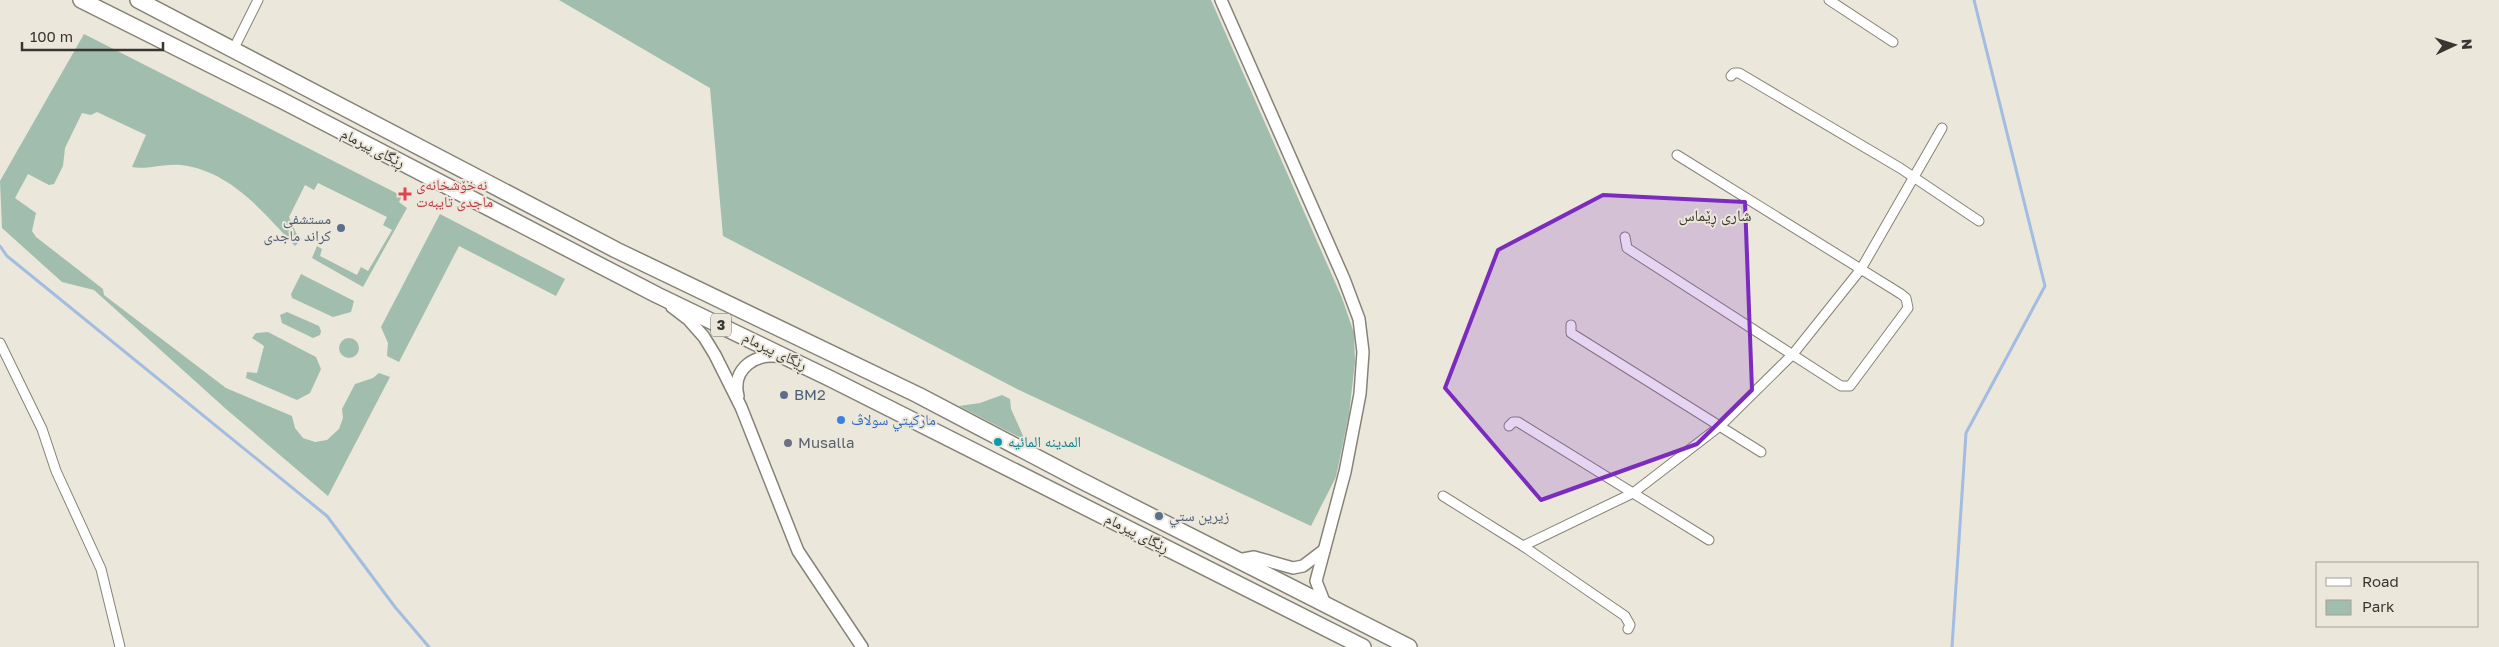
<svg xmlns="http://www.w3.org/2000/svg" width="2499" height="647" font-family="'Golos Text','Noto Naskh Arabic',sans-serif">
	<rect width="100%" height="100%" fill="#ece7db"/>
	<g fill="#a0bdad">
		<path d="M559,0H1211L1342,298L1354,333L1355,362L1349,414L1336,477L1311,526L1019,390L723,236L710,88Z"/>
		<path d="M84,34L402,196L399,202L407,208L363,287L312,258L317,246L322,249L320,256L357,275L361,267L368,271L392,230L383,225L387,217L318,183L314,190L305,185L289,217L296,233L302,239L295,246C263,212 231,171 181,165C166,163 144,170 132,167L146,135L97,112L91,115L82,113L65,148L63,166L54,184L49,185L28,174L15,198L36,213L32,231L36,237L103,289L104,295L226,388L292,416L295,428L303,438L315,442L327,440L339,429L343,418L342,409L355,384L373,378L379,373L390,377L328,496L226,409L94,290L62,282L2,228L0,181Z"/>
		<path d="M440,214L565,279L556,296L459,246L399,362L387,356L388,343L381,327Z"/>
		<path d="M301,274L354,301L351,312L333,317L292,298L291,294Z"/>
		<path d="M287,312L319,326L321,331L320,335L313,338L282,323L280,315Z"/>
		<path d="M268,332L316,357L321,369L310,393L297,400L246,378L247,372L257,373L264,346L252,338L256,333Z"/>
		<circle cx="349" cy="348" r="10"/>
		<path d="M1002,395L1010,399L1011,409L1025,440L959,406L980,403Z"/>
	</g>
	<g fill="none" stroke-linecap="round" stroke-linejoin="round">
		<g stroke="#a2bce2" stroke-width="3">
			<path d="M0,246L7,256L327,516L395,607L429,647"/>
			<path d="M1952,647L1966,433L2045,286L1974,0"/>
		</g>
		<defs>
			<g id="minor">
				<path d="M1829,0L1893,42"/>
				<path d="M233,50L258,0"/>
				<path d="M1731,76L1734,73H1739L1900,168L1979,221"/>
				<path d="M1625,237L1627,248L1841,386H1850L1908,308L1906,298L1901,294L1677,155"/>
				<path d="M1571,325V333L1761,452"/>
				<path d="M0,343L42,429L56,471L101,569L120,647"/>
				<path d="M1509,426L1513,422H1518L1709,540"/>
				<path d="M1443,496L1523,546L1633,493L1720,426L1793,354L1861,269L1942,128"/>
				<path d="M1523,546L1625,616L1630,625L1628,629"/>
			</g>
			<g id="tertiary">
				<path d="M1221,0L1344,279L1359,319L1363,352L1360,394L1345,472L1316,581L1325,604"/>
				<path d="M672,307L689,320L704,337L715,355L741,407L798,551L862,647"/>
				<path d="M738,396C731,368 757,352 781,357"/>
				<path d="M1238,560L1254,557L1293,568L1303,566L1324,550"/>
			</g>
			<g id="trunk">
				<path d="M81,0L283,101L657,295L831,379L1363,647"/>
				<path d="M138,0L616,250L918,395L1080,480L1409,647"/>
			</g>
		</defs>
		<use href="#minor" stroke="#878277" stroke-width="11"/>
		<use href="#tertiary" stroke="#878277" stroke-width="14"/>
		<use href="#trunk" stroke="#878277" stroke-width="18"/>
		<use href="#minor" stroke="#fff" stroke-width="9"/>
		<use href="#tertiary" stroke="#fff" stroke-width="11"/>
		<use href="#trunk" stroke="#fff" stroke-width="15"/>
	</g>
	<path fill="#7b2cbf" fill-opacity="0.2" stroke="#7b2cbf" stroke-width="4" stroke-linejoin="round" d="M1603,195L1745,202L1752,390L1697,444L1541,500L1445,388L1498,250Z"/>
	<path fill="#e0444e" stroke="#ece7db" stroke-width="2" d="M402.5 186.5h5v5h5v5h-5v5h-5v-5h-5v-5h5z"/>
	<g fill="#5c6f8a" stroke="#ece7db" stroke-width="2">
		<circle cx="341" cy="228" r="5"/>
		<circle cx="784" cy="395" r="5"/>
		<circle cx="1159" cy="516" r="5"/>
	</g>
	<circle fill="#3f7fe0" stroke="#ece7db" stroke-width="2" cx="841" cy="420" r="5"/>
	<circle fill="#0f9aa8" stroke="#ece7db" stroke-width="2" cx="998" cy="442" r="5"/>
	<circle fill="#6b7280" stroke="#ece7db" stroke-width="2" cx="788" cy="443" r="5"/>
	<g text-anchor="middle" stroke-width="4" stroke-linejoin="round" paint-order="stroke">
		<rect fill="#ece7db" stroke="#6e6b64" stroke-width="1" x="711" y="313.5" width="20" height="23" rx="4"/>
		<g font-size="14" font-weight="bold" fill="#383631">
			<text x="721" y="330">3</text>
		</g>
		<g font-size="15" fill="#383631" stroke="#ece7db">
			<text transform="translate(373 148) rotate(27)" y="5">ڕێگای پیرمام</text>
			<text transform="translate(775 351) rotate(26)" y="5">ڕێگای پیرمام</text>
			<text transform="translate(1137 533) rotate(27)" y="5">ڕێگای پیرمام</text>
		</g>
		<g font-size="15" fill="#be3a42" stroke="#ece7db" text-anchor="start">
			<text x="416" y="190">نەخۆشخانەی<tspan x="416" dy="17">ماجدی تایبەت</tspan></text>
		</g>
		<g font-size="15" fill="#4e5e75" stroke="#ece7db" text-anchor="start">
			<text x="331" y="224" text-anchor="end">مستشفی<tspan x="331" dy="17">کراند ماجدی</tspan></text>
			<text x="794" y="400">BM2</text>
			<text x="1169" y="521">زيرين ستي</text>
		</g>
		<g font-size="15" fill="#366cbe" stroke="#ece7db" text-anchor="start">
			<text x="851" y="425">ماركيتي سولاڤ</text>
		</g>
		<g font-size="15" fill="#0d838f" stroke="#ece7db" text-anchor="start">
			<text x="1008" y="447">المدينه المائيه</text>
		</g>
		<g font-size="15" fill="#5b616d" stroke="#ece7db" text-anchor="start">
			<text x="798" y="448">Musalla</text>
		</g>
		<g font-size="16" fill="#3b372d" stroke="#ece7db">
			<text x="1715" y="221">شاری ڕێماس</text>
		</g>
	</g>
	<rect x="2316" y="562" width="162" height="65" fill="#ece7db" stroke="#a4a097"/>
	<rect x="2326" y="578" width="25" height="8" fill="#ffffff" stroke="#a4a097"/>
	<text x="2362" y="587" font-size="15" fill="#383631">Road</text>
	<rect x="2326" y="600" width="25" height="15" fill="#a0bdad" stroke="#a4a097"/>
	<text x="2362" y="612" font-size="15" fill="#383631">Park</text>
	<g transform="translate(2454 45) rotate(86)" stroke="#ece7db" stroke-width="4" paint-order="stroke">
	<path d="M0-4L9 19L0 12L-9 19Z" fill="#383631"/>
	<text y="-8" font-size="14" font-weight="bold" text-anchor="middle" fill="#383631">N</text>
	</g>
	<path d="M22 42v8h141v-8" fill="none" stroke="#383631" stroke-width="2.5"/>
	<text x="30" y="42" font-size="15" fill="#383631" stroke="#ece7db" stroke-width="4" paint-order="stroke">100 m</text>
</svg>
